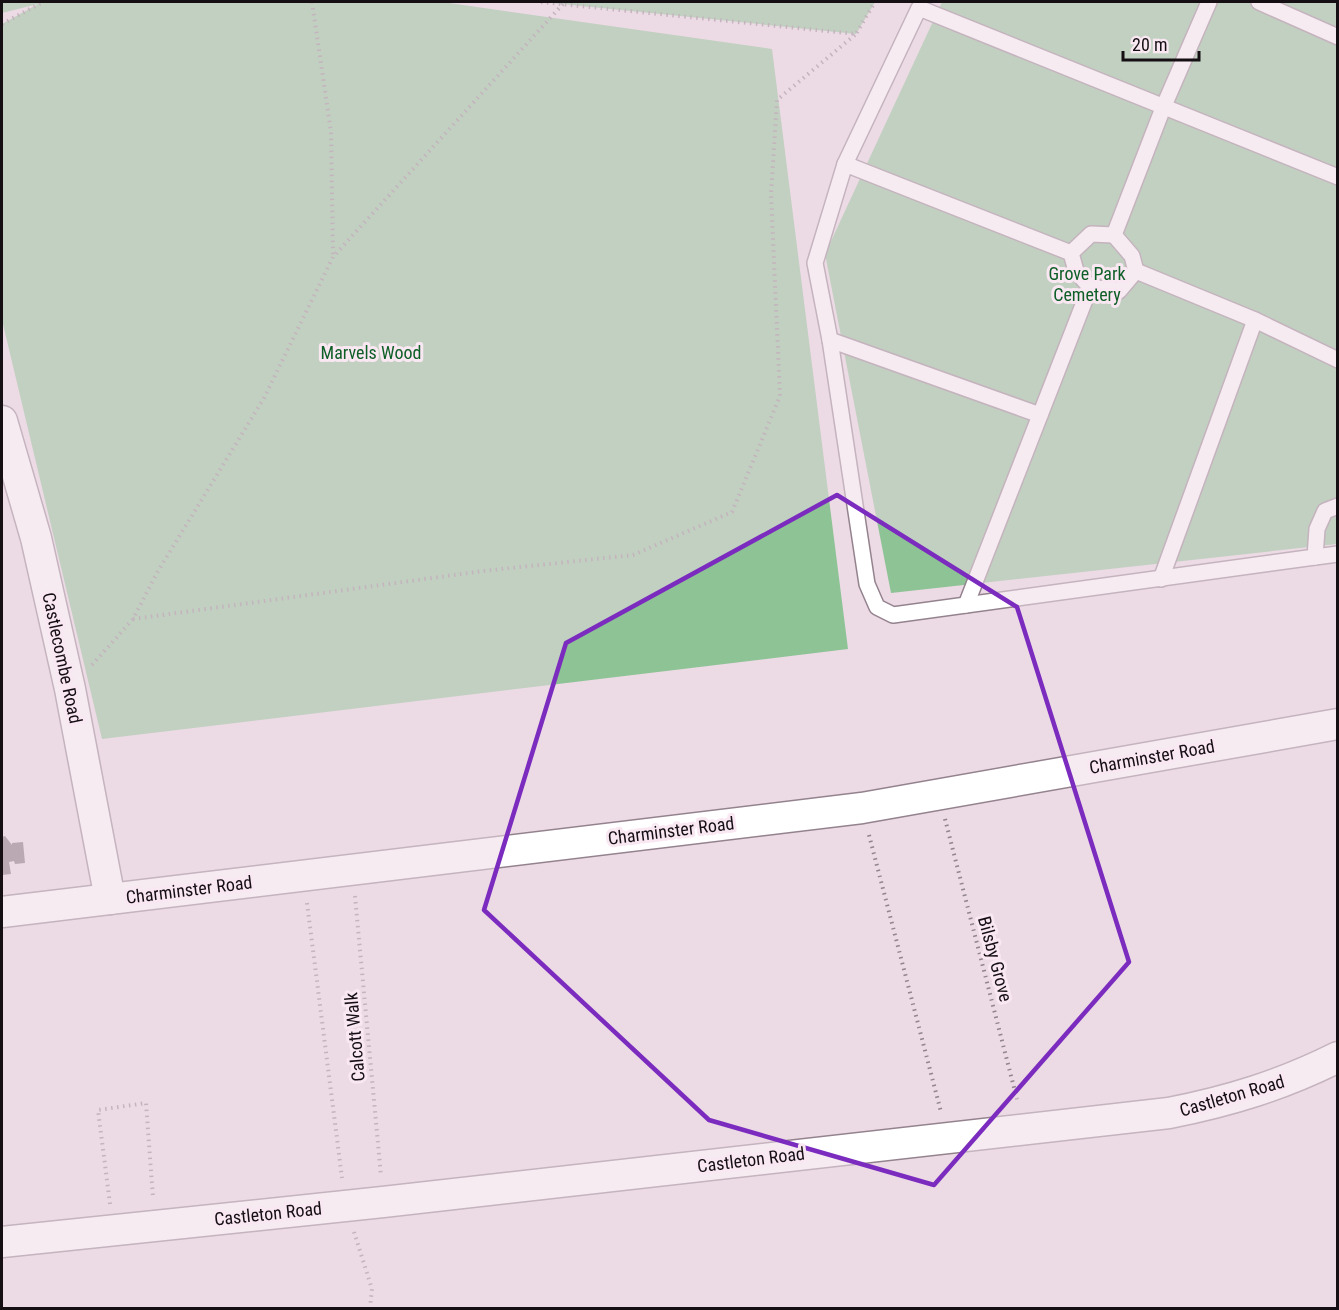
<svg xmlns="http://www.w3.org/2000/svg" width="1339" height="1310" font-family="'Roboto Condensed',sans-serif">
	<rect width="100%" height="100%" fill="#ecdae5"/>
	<g fill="#8ec395">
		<path d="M2,2H442L772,49L848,649L102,739L2,320V24L38,4L2,13Z"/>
		<path d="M542,2H875L856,34Z"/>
		<path d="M942,2H1337V544L891,593L825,254Z"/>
	</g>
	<path fill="#7d6d77" d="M5,836L12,845V843L23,842L25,863L15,864L14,861L9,862L11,874L2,875V837Z"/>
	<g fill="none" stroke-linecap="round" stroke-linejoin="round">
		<defs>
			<g id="lane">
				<path d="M1259,2L1338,37"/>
				<path d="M845,164L815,263L830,340L1040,415"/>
				<path d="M1071,253L845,164L919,8L1338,177"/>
				<path d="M1136,271L1255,320L1338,360"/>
				<path d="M1090,287L1076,271L1071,253L1091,234L1114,235"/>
				<path d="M830,340L867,584L877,607L893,615L1315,557L1317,529L1325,511L1338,506"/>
				<path d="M1315,557L1338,554"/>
				<path d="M1161,579L1255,320"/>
				<path d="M966,605L1090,287L1119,291L1136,271L1132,256L1114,235L1163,108L1209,2"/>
			</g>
			<g id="street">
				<path d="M2,421L36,538L70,689L110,899"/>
				<path d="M2,912L862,808L1338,724"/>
				<path d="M2,1242L383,1202L1169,1113C1230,1101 1282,1085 1338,1057"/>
			</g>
		</defs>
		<use href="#lane" stroke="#94838e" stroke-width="18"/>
		<use href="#street" stroke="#94838e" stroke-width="33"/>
		<g stroke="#92858d" stroke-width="4" stroke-dasharray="1.5 4.5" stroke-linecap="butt">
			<path d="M312,2L331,132L333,256"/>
			<path d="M541,2L856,34L875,2"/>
			<path d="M2,24L43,2"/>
			<path d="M133,619L483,571L633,555L732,512L780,396L771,194L777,100L856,34"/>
			<path d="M92,665L133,619L158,571L264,398L333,257L563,4"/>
			<path d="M945,819L1018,1103"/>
			<path d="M869,835L941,1112"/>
			<path d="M355,896L381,1176"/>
			<path d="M307,903L342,1178"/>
			<path d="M110,1204L98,1110L146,1103L153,1198"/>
			<path d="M354,1232L372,1289L370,1308"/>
		</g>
		<use href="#lane" stroke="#fff" stroke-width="15"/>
		<use href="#street" stroke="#fff" stroke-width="30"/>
	</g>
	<path d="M0 0H1339V1310H0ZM837,495L1017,607L1129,962L934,1185L709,1120L484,910L566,643Z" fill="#ecdae5" fill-opacity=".55" fill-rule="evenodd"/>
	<path fill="none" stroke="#7b2cbf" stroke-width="4.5" stroke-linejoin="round" d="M837,495L1017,607L1129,962L934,1185L709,1120L484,910L566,643Z"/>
	<g text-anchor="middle" stroke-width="6" stroke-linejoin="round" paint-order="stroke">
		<g font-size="18" fill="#0e5f27" stroke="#f9e7f2">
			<text x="1087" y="280">Grove Park<tspan x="1087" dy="21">Cemetery</tspan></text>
			<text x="371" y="359">Marvels Wood</text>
		</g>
		<g font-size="18" fill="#150f13" stroke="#f9e7f2">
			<text transform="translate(62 658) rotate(78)" y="6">Castlecombe Road</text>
			<text transform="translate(1152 757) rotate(-10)" y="6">Charminster Road</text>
			<text transform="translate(671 831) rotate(-7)" y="6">Charminster Road</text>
			<text transform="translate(189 890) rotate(-7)" y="6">Charminster Road</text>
			<text transform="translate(995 959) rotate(75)" y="6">Bilsby Grove</text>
			<text transform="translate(355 1037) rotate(-95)" y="6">Calcott Walk</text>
			<text transform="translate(1232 1096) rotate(-16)" y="6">Castleton Road</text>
			<text transform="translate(751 1160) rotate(-7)" y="6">Castleton Road</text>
			<text transform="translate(268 1214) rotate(-6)" y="6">Castleton Road</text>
		</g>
	</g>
	<rect width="1339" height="1310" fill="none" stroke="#150f13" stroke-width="6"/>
	<path d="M1123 51v9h76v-9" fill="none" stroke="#150f13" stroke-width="3"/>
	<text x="1132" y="51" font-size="18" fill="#150f13" stroke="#f9e7f2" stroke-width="4.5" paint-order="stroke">20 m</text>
</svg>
